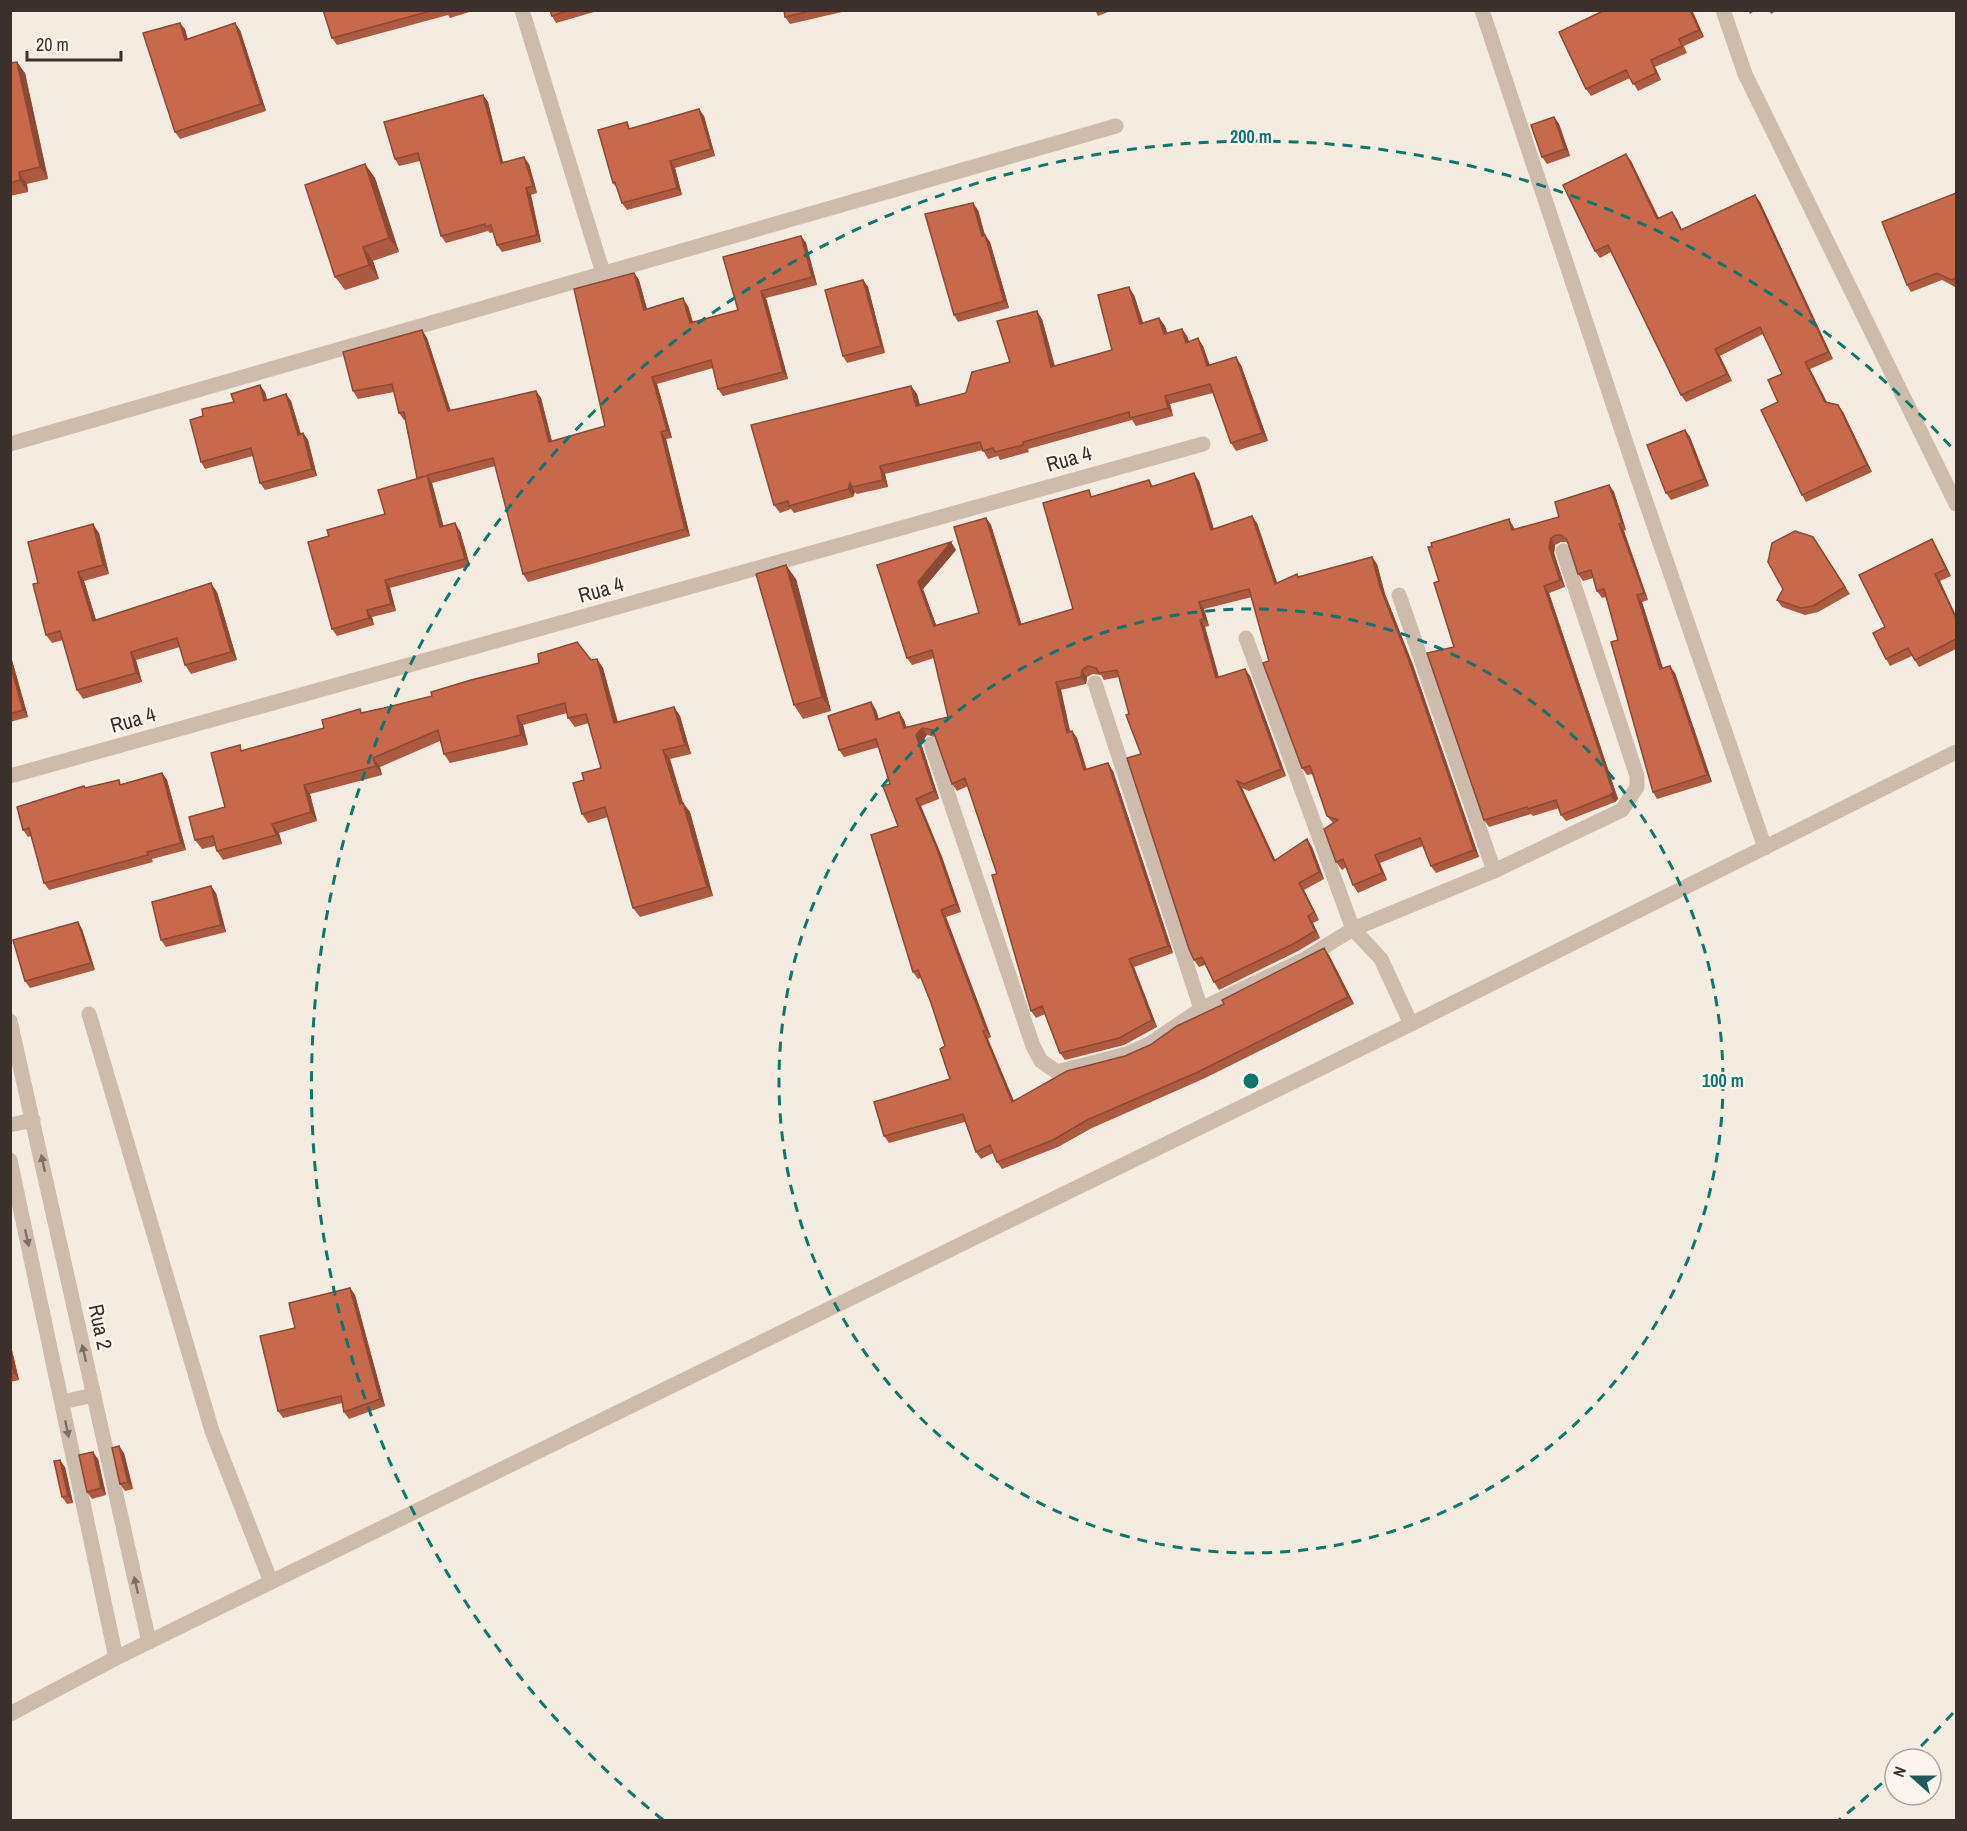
<svg xmlns="http://www.w3.org/2000/svg" width="1967" height="1831" font-family="'Archivo Narrow',sans-serif">
	<rect width="100%" height="100%" fill="#f4ebe1"/>
	<g fill="none" stroke-linecap="round" stroke-linejoin="round">
		<g stroke="#cdbbac" stroke-width="15">
			<path d="M522,10L603,273"/>
			<path d="M1482,10L1637,476L1765,848"/>
			<path d="M1723,10L1745,74L1956,504"/>
			<path d="M10,444L1116,126"/>
			<path d="M1399,595L1494,871"/>
			<path d="M1246,638L1353,929L1381,959L1411,1024"/>
			<path d="M1095,683L1201,1009"/>
			<path d="M931,744L1033,1046L1041,1061L1057,1072L1127,1054L1151,1043L1201,1009L1303,960L1353,929L1494,871L1622,810L1637,787V776L1563,551"/>
			<path d="M10,776L1203,444"/>
			<path d="M89,1014L212,1431L271,1582"/>
			<path d="M10,1021L149,1642"/>
			<path d="M10,1125L33,1120"/>
			<path d="M10,1160L116,1658"/>
			<path d="M62,1402L94,1395"/>
		</g>
		<path stroke="#cdbbac" stroke-width="15" d="M10,1714L116,1658L1411,1024L1956,752"/>
	</g>
	<g fill="#ac5a40">
		<path d="M323,10H476L450,18L448,15L337,45L332,38Z"/>
		<path d="M550,10H593L594,12L556,23L552,16Z"/>
		<path d="M784,10H842V12L790,24L785,17Z"/>
		<path d="M1095,10H1113L1098,16Z"/>
		<path d="M1692,10L1704,37L1684,46L1687,53L1655,67L1661,80L1638,91L1630,78L1591,96L1586,89Z"/>
		<path d="M1748,10H1756L1750,14Z"/>
		<path d="M1769,10H1778L1771,14Z"/>
		<path d="M185,29L187,39L240,30L266,111L180,139L175,132Z"/>
		<path d="M10,63L25,73L48,179L27,184L28,192L10,196Z"/>
		<path d="M483,95L488,102L503,163L529,164L537,193L531,195L541,242L502,252L497,245L494,232L490,233L488,231L446,243L441,236L420,161L399,166L395,159Z"/>
		<path d="M704,116L715,156L675,168L682,195L627,210L622,203L618,190L613,183L632,128Z"/>
		<path d="M1554,117L1559,124L1570,156L1547,164L1542,157Z"/>
		<path d="M1631,161L1659,218L1672,212L1677,219L1682,230L1760,202L1833,359L1810,369L1827,402L1838,405L1843,412L1872,472L1806,502L1802,495L1778,402L1782,374L1763,334L1720,356L1732,381L1686,402L1681,395L1611,252L1600,258L1595,251Z"/>
		<path d="M365,164L375,178L399,252L373,261L379,279L345,290L335,277Z"/>
		<path d="M1956,193V287H1955L1942,280L1911,292L1907,285Z"/>
		<path d="M978,210L985,235L990,242L1009,308L958,322L954,315Z"/>
		<path d="M801,236L806,243L817,285L766,298L788,379L723,396L718,389L713,368L657,384L672,438L666,439L690,536L528,582L523,574L495,466L432,483L443,526L460,531L470,566L390,588L396,611L372,617L374,625L337,636L332,629L329,536L385,514L417,478L405,420H404L399,413L394,392L358,399L353,391L422,330L427,338L451,411L536,391L541,398L552,441L605,426L634,273L639,280L647,309L688,306L693,322L738,310Z"/>
		<path d="M863,280L868,287L885,353L847,363L843,356Z"/>
		<path d="M1134,295L1143,323L1159,318L1165,326L1167,333L1182,329L1187,336L1189,342L1203,346L1210,365H1241L1268,441L1236,451L1231,443L1213,393L1170,404L1173,416L1136,426L1132,420L1028,449L1029,452L1000,460L998,456L988,459L983,450L885,474L888,487L857,494L855,492L853,497L794,513L791,509L780,513L774,505L911,386L917,394L920,405L966,393L1010,362L1042,319L1055,366L1112,350Z"/>
		<path d="M265,392L267,400L286,394L291,401L301,434L303,433L308,440L317,476L265,490L260,483L253,456L205,469L201,462L203,416Z"/>
		<path d="M1685,430L1690,437L1709,486L1671,500L1666,493Z"/>
		<path d="M1149,480L1153,486L1199,481L1214,529L1257,523L1277,583L1297,574L1299,577L1377,564L1385,594L1413,665L1479,857L1436,873L1431,866L1423,846L1380,863L1387,880L1358,893L1353,885L1346,867L1342,870L1336,862L1333,823L1327,816L1313,774L1307,775L1302,768L1269,661L1252,597L1204,609L1209,626L1205,627L1219,677L1250,676L1286,776L1249,791L1242,788L1275,860L1307,839L1312,847L1324,879L1304,890L1319,920L1313,923L1320,938L1298,951L1219,990L1214,982L1205,965L1199,967L1194,960L1141,754L1119,677L1104,680L1101,675L1093,674L1087,677L1086,684L1061,690L1070,732L1072,731L1077,738L1087,770L1113,771L1173,953L1134,967L1157,1027L1124,1045L1065,1060L1060,1053L1045,1014L1036,1018L1031,1011L997,874L968,786L957,791L952,784L935,737L927,735L921,743L939,799L921,806L942,857L961,912L946,917L991,1037L988,1039L1014,1101L1125,1056L1150,1045L1329,955L1354,1004L1203,1079L1092,1128L1058,1147L1002,1169L997,1162L993,1153L981,1159L976,1152L965,1122L889,1143L884,1136L950,1079L945,1046L931,1003L921,978L918,979L913,972L898,826L890,784L879,747L844,757L839,750L871,702L876,710L879,719L899,712L904,720L906,727L948,717L934,658L912,665L907,658L877,565L951,542L956,550L923,589L936,625L979,613L986,518L991,525L1021,624L1073,609L1094,496Z"/>
		<path d="M1609,485L1614,492L1626,530L1624,531L1648,600L1642,602L1663,668L1675,673L1712,782L1657,799L1653,792L1618,640L1606,597L1602,598L1597,591L1593,578L1583,581L1578,574L1568,544L1566,542H1561L1555,545L1554,553L1565,587L1549,593L1618,799L1615,802L1566,821L1561,815L1559,808L1533,816L1531,814L1489,827L1484,820L1454,647L1439,581L1513,526L1515,530L1559,517Z"/>
		<path d="M99,533L109,574L84,581L96,620L217,592L237,660L191,674L185,665L180,647L136,660L142,682L83,699L77,690L63,640L52,643L46,635L38,583Z"/>
		<path d="M1813,537L1850,594L1818,612L1805,615L1782,607L1777,600Z"/>
		<path d="M1936,546L1951,576L1940,581L1956,616V649L1919,667L1912,656L1890,666L1886,659L1885,627Z"/>
		<path d="M796,579L831,711L803,719L794,705Z"/>
		<path d="M10,653L28,717L10,722Z"/>
		<path d="M597,659L603,668L618,722L674,707L680,716L691,754L670,759L683,803L690,812L713,896L640,917L633,908L608,817L588,823L582,814L584,780L601,768L589,723L575,727L568,718L567,713L523,725L528,745L450,763L444,754L440,741L380,767L382,775L310,794L317,821L279,833L282,844L223,860L217,851L215,846L202,849L195,840L225,807L243,750L324,728L360,709L362,713Z"/>
		<path d="M162,773L167,780L186,850L152,859L153,862L49,890L44,883L31,836L28,837L23,830L86,788L122,784Z"/>
		<path d="M216,893L226,932L166,947L161,940Z"/>
		<path d="M82,929L95,970L30,988L25,981Z"/>
		<path d="M350,1288L355,1295L385,1406L349,1419L344,1412L342,1403L283,1418L278,1411L295,1328Z"/>
		<path d="M10,1342L19,1380L10,1382Z"/>
		<path d="M124,1453L133,1489L125,1491L120,1484Z"/>
		<path d="M98,1459L106,1495L92,1499L87,1492Z"/>
		<path d="M65,1467L73,1503L67,1504L62,1497Z"/>
	</g>
	<g fill="#8c4a34">
		<path d="M1690,10H1692L1704,37L1699,30Z"/>
		<path d="M180,23L185,29L190,47L185,40Z"/>
		<path d="M235,23L240,30L266,111L261,104Z"/>
		<path d="M1651,60L1655,67L1661,80L1656,73Z"/>
		<path d="M17,62L25,73L48,179L40,167Z"/>
		<path d="M483,95L488,102L505,170L501,163Z"/>
		<path d="M699,109L704,116L715,156L711,149Z"/>
		<path d="M1554,117L1559,124L1570,156L1565,149Z"/>
		<path d="M1626,154L1631,161L1662,226L1657,219Z"/>
		<path d="M524,157L529,164L537,193L533,186Z"/>
		<path d="M670,161L675,168L682,195L677,188Z"/>
		<path d="M365,164L375,178L399,252L389,238Z"/>
		<path d="M19,172L27,184L28,192L20,180Z"/>
		<path d="M526,188L531,195L541,242L537,235Z"/>
		<path d="M1755,195L1760,202L1833,359L1828,352Z"/>
		<path d="M973,203L978,210L987,243L982,236Z"/>
		<path d="M1672,212L1677,219L1685,237L1681,230Z"/>
		<path d="M985,235L990,242L1009,308L1004,301Z"/>
		<path d="M801,236L806,243L817,285L812,277Z"/>
		<path d="M363,247L373,261L379,279L369,265Z"/>
		<path d="M634,273L639,280L649,317L644,310Z"/>
		<path d="M863,280L868,287L885,353L881,346Z"/>
		<path d="M1129,287L1134,295L1146,332L1140,324Z"/>
		<path d="M761,291L766,298L788,379L783,372Z"/>
		<path d="M683,298L688,306L695,330L690,323Z"/>
		<path d="M1037,311L1042,319L1057,375L1051,367Z"/>
		<path d="M1159,318L1165,326L1170,342L1164,334Z"/>
		<path d="M1182,329L1187,336L1192,350L1186,343Z"/>
		<path d="M422,330L427,338L453,419L448,411Z"/>
		<path d="M1198,338L1203,346L1212,374L1207,366Z"/>
		<path d="M1715,349L1720,356L1732,381L1727,374Z"/>
		<path d="M1236,357L1241,365L1268,441L1262,433Z"/>
		<path d="M1805,362L1810,369L1830,409L1825,402Z"/>
		<path d="M652,377L657,384L672,438L667,430Z"/>
		<path d="M260,385L265,392L269,408L264,401Z"/>
		<path d="M911,386L917,394L922,413L916,406Z"/>
		<path d="M536,391L541,398L554,450L549,442Z"/>
		<path d="M286,394L291,401L303,442L298,435Z"/>
		<path d="M1165,396L1170,404L1173,416L1168,408Z"/>
		<path d="M1838,405L1843,412L1872,472L1867,465Z"/>
		<path d="M1685,430L1690,437L1709,486L1704,479Z"/>
		<path d="M661,432L666,439L690,536L685,529Z"/>
		<path d="M303,433L308,440L317,476L312,469Z"/>
		<path d="M880,466L885,474L888,487L883,480Z"/>
		<path d="M1194,473L1199,481L1216,537L1211,530Z"/>
		<path d="M427,475L432,483L446,535L440,527Z"/>
		<path d="M850,483L855,492L853,497L848,489Z"/>
		<path d="M1609,485L1614,492L1626,530L1622,523Z"/>
		<path d="M1252,516L1257,523L1280,591L1275,584Z"/>
		<path d="M986,518L991,525L1024,632L1019,625Z"/>
		<path d="M1509,519L1513,526L1517,537L1512,530Z"/>
		<path d="M455,523L460,531L470,566L465,559Z"/>
		<path d="M93,524L99,533L109,574L103,565Z"/>
		<path d="M1619,524L1624,531L1648,600L1644,593Z"/>
		<path d="M1551,538L1555,545L1554,553L1565,587L1560,580L1549,547Z"/>
		<path d="M1932,539L1936,546L1951,576L1946,569Z"/>
		<path d="M951,542L956,550L923,589L939,633L934,626L918,582Z"/>
		<path d="M1372,557L1377,564L1385,594L1413,665L1479,857L1474,850L1380,587Z"/>
		<path d="M786,565L796,579L831,711L822,697Z"/>
		<path d="M78,572L84,581L99,630L93,621Z"/>
		<path d="M1935,574L1940,581L1956,616V618Z"/>
		<path d="M385,580L390,588L396,611L391,604Z"/>
		<path d="M211,583L217,592L237,660L231,652Z"/>
		<path d="M1544,586L1549,593L1618,799L1615,802L1610,795Z"/>
		<path d="M1637,595L1642,602L1665,676L1660,669Z"/>
		<path d="M1199,602L1204,609L1209,626L1204,619Z"/>
		<path d="M367,610L372,617L374,625L369,618Z"/>
		<path d="M1200,620L1205,627L1221,686L1216,678Z"/>
		<path d="M131,652L136,660L142,682L136,673Z"/>
		<path d="M10,653L28,717L23,710L10,664Z"/>
		<path d="M597,659L603,668L620,732L614,723Z"/>
		<path d="M1670,666L1675,673L1712,782L1707,775Z"/>
		<path d="M1245,669L1250,676L1286,776L1281,769Z"/>
		<path d="M1082,670L1087,677L1086,684L1081,677Z"/>
		<path d="M1056,682L1061,690L1072,740L1067,733Z"/>
		<path d="M871,702L876,710L881,727L876,720Z"/>
		<path d="M674,707L680,716L691,754L685,745Z"/>
		<path d="M899,712L904,720L909,735L904,728Z"/>
		<path d="M517,716L523,725L528,745L521,735Z"/>
		<path d="M922,728L927,735L921,743L939,799L934,791L916,735Z"/>
		<path d="M1072,731L1077,738L1089,778L1084,770Z"/>
		<path d="M663,750L670,759L683,803L690,812L713,896L707,887Z"/>
		<path d="M373,758L380,767L382,775L376,766Z"/>
		<path d="M1108,763L1113,771L1173,953L1168,946Z"/>
		<path d="M162,773L167,780L186,850L181,843Z"/>
		<path d="M1237,781L1242,788L1279,868L1274,861Z"/>
		<path d="M304,785L310,794L317,821L311,812Z"/>
		<path d="M916,799L921,806L942,857L961,912L956,904Z"/>
		<path d="M272,824L279,833L282,844L276,835Z"/>
		<path d="M1307,839L1312,847L1324,879L1319,872Z"/>
		<path d="M1375,855L1380,863L1387,880L1382,873Z"/>
		<path d="M1299,883L1304,890L1319,920L1314,912Z"/>
		<path d="M211,886L216,893L226,932L221,925Z"/>
		<path d="M941,910L946,917L991,1037L986,1030Z"/>
		<path d="M1308,916L1313,923L1320,938L1315,931Z"/>
		<path d="M78,922L82,929L95,970L91,963Z"/>
		<path d="M1324,948L1329,955L1354,1004L1348,997Z"/>
		<path d="M1129,959L1134,967L1157,1027L1152,1020Z"/>
		<path d="M983,1031L988,1039L1017,1109L1012,1102Z"/>
		<path d="M350,1288L355,1295L385,1406L380,1399Z"/>
		<path d="M10,1342L19,1380L14,1373L10,1358Z"/>
		<path d="M119,1446L124,1453L133,1489L128,1482Z"/>
		<path d="M93,1452L98,1459L106,1495L101,1488Z"/>
		<path d="M60,1460L65,1467L73,1503L68,1496Z"/>
	</g>
	<g fill="#c8694b" stroke="#8c4a34" stroke-width="1.5">
		<path d="M323,10H434L332,38Z"/>
		<path d="M550,10H570L552,16Z"/>
		<path d="M784,10H814L785,17Z"/>
		<path d="M1605,10H1690L1699,30L1679,39L1682,46L1651,60L1656,73L1633,84L1626,70L1586,89L1559,32Z"/>
		<path d="M180,23L185,40L235,23L261,104L175,132L143,33Z"/>
		<path d="M17,62L40,167L19,172L20,180L10,183V63Z"/>
		<path d="M483,95L501,163L524,157L533,186L526,188L537,235L497,245L491,225L485,227V224L441,236L418,153L395,159L384,122Z"/>
		<path d="M699,109L711,149L670,161L677,188L622,203L615,182L613,183L598,130L627,122L629,129Z"/>
		<path d="M1554,117L1565,149L1542,157L1531,125Z"/>
		<path d="M1626,154L1657,219L1672,212L1681,230L1755,195L1828,352L1805,362L1825,402L1838,405L1867,465L1802,495L1761,410L1778,402L1768,380L1782,374L1760,327L1715,349L1727,374L1681,395L1608,245L1595,251L1563,185Z"/>
		<path d="M365,164L389,238L363,247L369,265L335,277L305,185Z"/>
		<path d="M1956,193V278L1951,280L1937,273L1907,285L1882,222Z"/>
		<path d="M973,203L982,236L985,235L1004,301L954,315L925,214Z"/>
		<path d="M801,236L812,277L761,291L783,372L718,389L711,360L652,377L667,430L661,432L685,529L523,574L493,458L427,475L440,527L455,523L465,559L385,580L391,604L367,610L369,618L332,629L308,542L329,536L327,530L385,514L378,490L426,476L417,478L404,412L399,413L392,384L353,391L343,352L422,330L448,411L536,391L549,442L605,426L574,289L634,273L644,310L683,298L690,323L738,310L723,257Z"/>
		<path d="M863,280L881,346L843,356L825,290Z"/>
		<path d="M1129,287L1140,324L1159,318L1164,334L1182,329L1186,343L1198,338L1207,366L1236,357L1262,433L1231,443L1210,384L1165,396L1168,408L1130,418L1129,412L1023,442V445L995,452L993,448L983,451L980,442L880,466L883,480L852,487L850,483L848,489L789,506L788,501L774,505L751,425L911,386L916,406L966,393L972,372L1010,362L997,321L1037,311L1051,367L1112,350L1098,295Z"/>
		<path d="M260,385L264,401L286,394L298,435L303,433L312,469L260,483L251,448L201,462L190,420L203,416L202,409L234,402L231,394Z"/>
		<path d="M1685,430L1704,479L1666,493L1647,445Z"/>
		<path d="M1194,473L1211,530L1252,516L1275,584L1297,574L1298,577L1372,557L1380,587L1408,658L1474,850L1431,866L1420,838L1375,855L1382,873L1353,885L1343,859L1336,862L1324,829L1338,820L1327,816L1310,766L1302,768L1263,663L1269,661L1249,589L1199,602L1204,619L1200,620L1216,678L1245,669L1281,769L1244,784L1237,781L1274,861L1307,839L1319,872L1299,883L1314,912L1308,916L1315,931L1293,944L1214,982L1202,957L1194,960L1189,949L1127,758L1141,754L1126,715L1129,714L1117,670L1099,673L1096,668L1088,666L1082,670L1081,677L1056,682L1067,733L1072,731L1084,770L1108,763L1168,946L1129,959L1152,1020L1119,1038L1060,1053L1042,1006L1031,1011L992,875L997,874L965,778L952,784L933,730L922,728L916,735L934,791L916,799L937,849L956,904L941,910L986,1030L983,1031L1012,1102L1067,1071L1125,1056L1150,1045L1177,1026L1224,1004L1222,1000L1324,948L1348,997L1198,1072L1087,1120L1053,1140L997,1162L990,1145L976,1152L963,1114L884,1136L874,1102L950,1079L940,1049L945,1046L931,1003L918,970L913,972L871,835L898,826L883,786L890,784L876,739L839,750L828,716L871,702L876,720L899,712L904,728L948,717L932,650L907,658L877,565L951,542L918,582L934,626L979,613L954,527L986,518L1019,625L1073,609L1043,503L1089,490L1091,497L1149,480L1151,487Z"/>
		<path d="M1609,485L1622,523L1619,524L1644,593L1637,595L1660,669L1670,666L1707,775L1653,792L1611,642L1618,640L1604,589L1597,591L1591,570L1578,574L1567,540L1561,535H1556L1551,538L1549,547L1560,580L1544,586L1613,792L1610,795L1561,815L1556,800L1528,809L1527,807L1484,820L1427,653L1454,647L1434,583L1439,581L1428,547H1432L1431,543L1509,519L1512,530L1559,517L1555,502Z"/>
		<path d="M93,524L103,565L78,572L93,621L211,583L231,652L185,665L177,638L131,652L136,673L77,690L60,631L46,635L33,584L38,583L28,542Z"/>
		<path d="M1795,531L1813,537L1845,587L1813,606L1801,608L1777,600L1783,589L1768,562L1772,543Z"/>
		<path d="M1932,539L1946,569L1935,574L1956,618V639L1915,660L1908,648L1886,659L1873,633L1885,627L1859,575Z"/>
		<path d="M786,565L822,697L794,705L756,574Z"/>
		<path d="M577,642L591,660L597,659L614,723L674,707L685,745L663,750L680,804L683,803L707,887L633,908L605,807L582,814L573,783L584,780L582,773L601,768L586,714L568,718L565,703L517,716L521,735L444,754L438,730L373,758L376,766L304,785L311,812L272,824L276,835L217,851L213,836L195,840L189,817L225,807L211,753L240,745L241,751L324,728L322,720L360,709L361,713L384,708L432,696L431,692L471,680L539,663L538,654Z"/>
		<path d="M10,664L23,710L10,714Z"/>
		<path d="M162,773L181,843L147,852L148,855L44,883L29,828L23,830L17,807L84,786L85,788L119,780L120,785Z"/>
		<path d="M211,886L221,925L161,940L152,902Z"/>
		<path d="M78,922L91,963L25,981L13,940Z"/>
		<path d="M350,1288L380,1399L344,1412L341,1396L278,1411L260,1336L295,1328L289,1303Z"/>
		<path d="M10,1358L14,1373L10,1374Z"/>
		<path d="M119,1446L128,1482L120,1484L112,1448Z"/>
		<path d="M93,1452L101,1488L87,1492L79,1455Z"/>
		<path d="M60,1460L68,1496L62,1497L54,1461Z"/>
	</g>
	<defs><path id="oneway-solid" d="M-6-.8H1V-3.2L6.5 0L1 3.2V.8H-6Z" transform="scale(1.5)"/></defs>
	<g fill="#7d6f65">
		<use href="#oneway-solid" transform="translate(43 1163) rotate(-102)"/>
		<use href="#oneway-solid" transform="translate(27 1238) rotate(78)"/>
		<use href="#oneway-solid" transform="translate(84 1353) rotate(-103)"/>
		<use href="#oneway-solid" transform="translate(67 1429) rotate(78)"/>
		<use href="#oneway-solid" transform="translate(136 1585) rotate(-103)"/>
	</g>
	<g fill="none" stroke="#0f766e" stroke-width="3" stroke-dasharray="10 8">
		<circle cx="1251" cy="1081" r="472"/>
		<path d="M1953 1713A944 944 0 0 1 1913 1754M1895 1771A944 944 0 0 1 1839 1820M663 1820A944 944 0 1 1 1953 449"/>
	</g>
	<g text-anchor="middle" stroke-width="4.5" stroke-linejoin="round" paint-order="stroke">
		<g font-size="21" fill="#3b302b" stroke="#fbf5ee">
			<text transform="translate(1069 459) rotate(-16)" y="7">Rua 4</text>
			<text transform="translate(601 590) rotate(-16)" y="7">Rua 4</text>
			<text transform="translate(133 720) rotate(-16)" y="7">Rua 4</text>
			<text transform="translate(100 1327) rotate(78)" y="7">Rua 2</text>
		</g>
	</g>
	<circle cx="1251" cy="1081" r="9" fill="#0f766e" stroke="#fbf5ee" stroke-width="3"/>
	<g font-size="18" text-anchor="middle" font-weight="bold" fill="#0f766e" stroke="#fbf5ee" stroke-width="4.5" stroke-linejoin="round" paint-order="stroke">
		<text x="1251" y="143">200 m</text>
		<text x="1723" y="1087">100 m</text>
	</g>
	<rect width="1967" height="1831" fill="none" stroke="#3b302b" stroke-width="24"/>
	<g transform="translate(1913 1777) rotate(291)"><circle r="28" fill="#fbf5ee" stroke="#aea6a0" stroke-width="1.5"/>
	<path d="M0-4.5L10 22L0 15L-10 22Z" fill="#1f5a5e"/>
	<text y="-9" font-size="16" font-weight="bold" text-anchor="middle" fill="#3b302b">N</text>
	</g>
	<path d="M27 51v9h94v-9" fill="none" stroke="#3b302b" stroke-width="3"/>
	<text x="36" y="51" font-size="18" fill="#3b302b" stroke="#fbf5ee" stroke-width="4.5" paint-order="stroke">20 m</text>
</svg>
